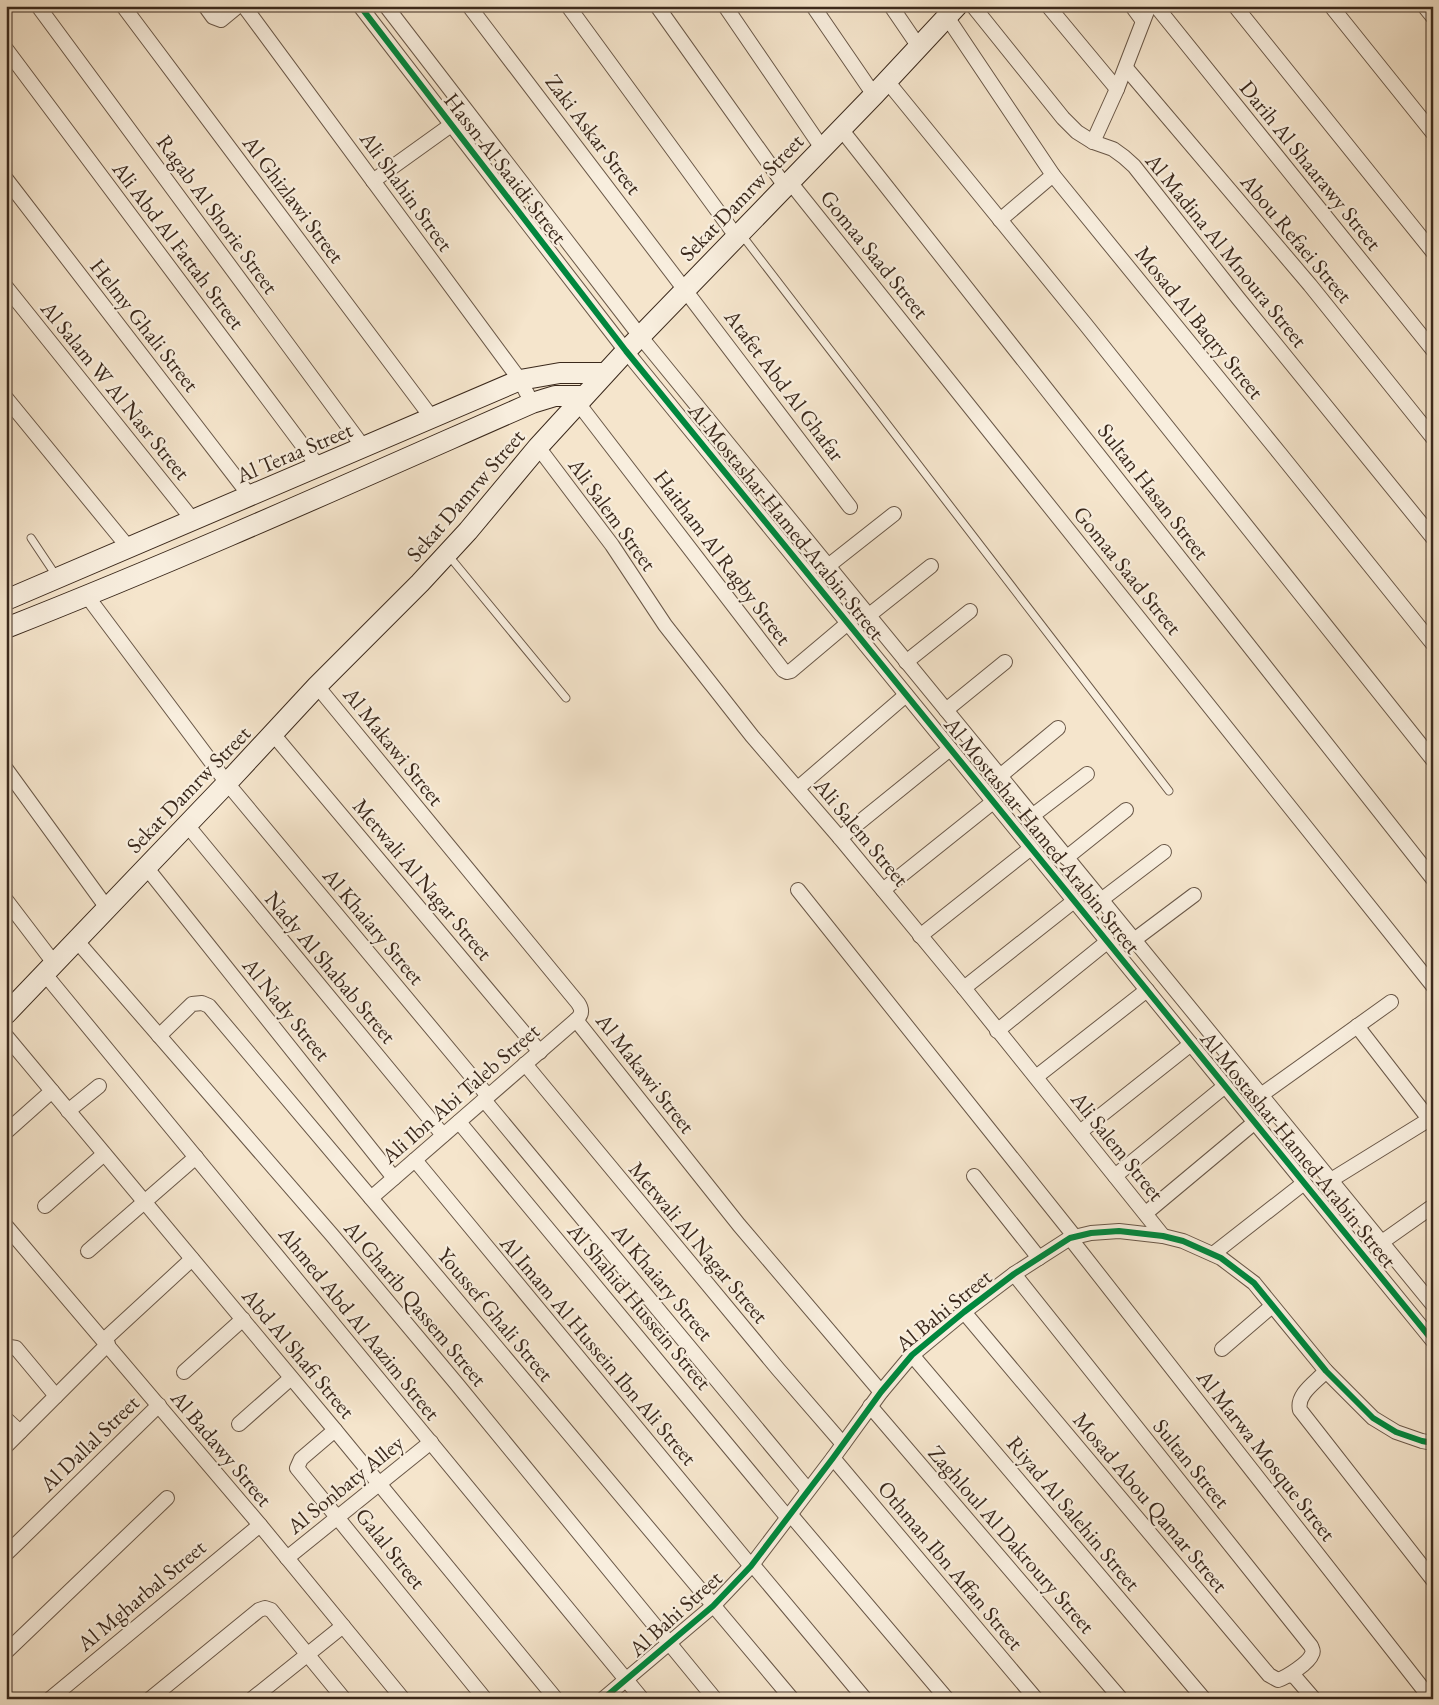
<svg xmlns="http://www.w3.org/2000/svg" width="1439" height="1705" font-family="'EB Garamond',serif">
	<rect width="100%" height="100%" fill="#f5e5cc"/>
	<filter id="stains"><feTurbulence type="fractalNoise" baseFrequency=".004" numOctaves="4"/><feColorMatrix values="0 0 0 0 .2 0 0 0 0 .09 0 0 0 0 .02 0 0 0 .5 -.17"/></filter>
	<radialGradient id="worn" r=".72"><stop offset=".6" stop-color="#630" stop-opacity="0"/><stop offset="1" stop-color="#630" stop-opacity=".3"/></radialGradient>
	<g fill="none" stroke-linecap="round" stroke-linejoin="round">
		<defs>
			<g id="lane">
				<path d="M741,234L1169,791"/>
				<path d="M31,538L57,577"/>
				<path d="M449,556L566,698"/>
			</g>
			<g id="street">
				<path d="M38,6L364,448"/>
				<path d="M123,6L432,418"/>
				<path d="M205,6L213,17L221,20L238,6"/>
				<path d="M244,6L520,380L532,403"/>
				<path d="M360,6L626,351L1433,1341"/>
				<path d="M386,6L640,336L1433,1305"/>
				<path d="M469,6L850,507"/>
				<path d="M568,6L736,236"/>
				<path d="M657,6L785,186"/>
				<path d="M725,6L822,148"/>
				<path d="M813,6L874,95"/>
				<path d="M891,6L919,47"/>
				<path d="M973,6L1063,118L1077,132L1093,142L1113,149L1124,157L1134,166L1238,298L1433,538"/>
				<path d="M1048,6L1117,89"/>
				<path d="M1132,6L1143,21"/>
				<path d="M1156,6L1433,350"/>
				<path d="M1235,6L1433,252"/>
				<path d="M1331,6L1433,133"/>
				<path d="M1424,6L1433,17"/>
				<path d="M947,17L1053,175L1281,455L1433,644"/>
				<path d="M6,49L318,466"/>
				<path d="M1126,68L1310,285L1433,438"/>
				<path d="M887,81L1086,325L1433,760"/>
				<path d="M841,129L1433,879"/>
				<path d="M1093,142L1117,89L1149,6"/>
				<path d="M6,179L250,496"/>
				<path d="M373,181L451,125"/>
				<path d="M790,182L1433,986"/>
				<path d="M1000,220L1053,175"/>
				<path d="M6,287L193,520"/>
				<path d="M6,398L128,547"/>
				<path d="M578,403L783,670L787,672L791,671L848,623"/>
				<path d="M538,447L612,545L665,625L752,736L840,838L964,988L1163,1236"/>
				<path d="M828,566L894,514"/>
				<path d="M87,596L227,783L488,1096"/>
				<path d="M868,616L931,566"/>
				<path d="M906,662L970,611"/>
				<path d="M317,686L578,1003C582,1009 583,1014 576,1020L739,1225L881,1392"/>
				<path d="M946,710L1005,662"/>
				<path d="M273,734L540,1052"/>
				<path d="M6,769L107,908"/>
				<path d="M1000,776L1058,728"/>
				<path d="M798,788L906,695"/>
				<path d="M1032,816L1087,774"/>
				<path d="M187,825L443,1135"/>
				<path d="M840,838L950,749"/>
				<path d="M1066,858L1126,810"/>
				<path d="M146,867L394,1178"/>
				<path d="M798,890L1075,1237"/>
				<path d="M883,890L993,802"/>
				<path d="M6,900L54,963"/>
				<path d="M1101,900L1164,852"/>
				<path d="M920,936L1031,848"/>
				<path d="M76,940L332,1235L456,1383L715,1699"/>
				<path d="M1134,940L1194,895"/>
				<path d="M44,973L642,1699"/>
				<path d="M964,988L1074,901"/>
				<path d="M1357,1026L1429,1119"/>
				<path d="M997,1031L1107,942"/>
				<path d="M6,1036L335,1430L556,1699"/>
				<path d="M159,1036L192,1004L202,1003L209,1006L371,1198L792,1699"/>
				<path d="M525,1064L778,1369L843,1444"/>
				<path d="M1036,1077L1147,990"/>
				<path d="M1261,1095L1391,1002"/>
				<path d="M484,1100L808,1490"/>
				<path d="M68,1111L99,1086"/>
				<path d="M459,1122L788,1518"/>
				<path d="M6,1132L52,1091"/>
				<path d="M1080,1132L1191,1044"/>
				<path d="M415,1160L751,1566"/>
				<path d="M974,1176L1039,1258"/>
				<path d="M1115,1176L1225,1086"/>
				<path d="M1331,1180L1433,1117"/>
				<path d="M371,1198L576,1020"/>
				<path d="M45,1206L104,1154"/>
				<path d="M1146,1213L1255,1122"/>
				<path d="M6,1226L260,1525L403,1699"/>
				<path d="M1070,1238L1431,1699"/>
				<path d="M1382,1242L1433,1206"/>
				<path d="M88,1251L196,1157"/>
				<path d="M1213,1254L1304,1183"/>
				<path d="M964,1312L1269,1675L1278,1680C1287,1677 1309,1663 1312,1654C1314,1651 1312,1649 1311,1646L1014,1274"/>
				<path d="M104,1340L192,1259"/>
				<path d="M1222,1349L1272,1306"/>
				<path d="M6,1351L10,1347L16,1348L56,1396"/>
				<path d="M912,1355L1204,1699"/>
				<path d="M1326,1371C1316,1382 1296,1394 1300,1410L1433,1580"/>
				<path d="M184,1372L243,1319"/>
				<path d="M870,1406L1121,1699"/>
				<path d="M6,1419L20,1432"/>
				<path d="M239,1424L291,1378"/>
				<path d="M335,1430L301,1459L297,1468L485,1699"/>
				<path d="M6,1446L108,1344"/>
				<path d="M833,1458L1036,1699"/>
				<path d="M790,1514L947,1699"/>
				<path d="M6,1554L159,1405"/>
				<path d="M287,1558L431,1442"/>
				<path d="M752,1564L865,1699"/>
				<path d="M6,1652L167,1498"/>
				<path d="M1290,1675L1295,1677L1314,1699"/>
				<path d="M50,1699L260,1525"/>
				<path d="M150,1699L259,1610L265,1608L271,1610L344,1699"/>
				<path d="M252,1699L343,1626"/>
				<path d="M603,1699L713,1606L751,1566L833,1458L881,1392L912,1355L964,1312L1014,1274L1070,1238L1091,1233L1119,1231L1163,1236L1183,1241L1221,1258L1254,1283L1326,1371L1373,1418L1396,1432L1422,1441L1433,1443"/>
			</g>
			<g id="secondary">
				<path d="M6,600L520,380L560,373H605"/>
				<path d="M6,628C184,558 357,480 532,403L555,396H584"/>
				<path d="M6,1014L227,783L317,686L420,583L468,531L538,447L626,351L874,95L957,6"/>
			</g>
		</defs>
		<use href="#lane" stroke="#6a5848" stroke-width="9"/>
		<use href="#street" stroke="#6a5848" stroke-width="16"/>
		<use href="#secondary" stroke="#3b291c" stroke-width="22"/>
		<use href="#lane" stroke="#f8eede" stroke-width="7"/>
		<use href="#street" stroke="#f8eede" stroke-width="14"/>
		<use href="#secondary" stroke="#f8eede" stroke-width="20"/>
		<defs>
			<g id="cycleway">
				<path d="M360,6L626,351L1433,1341"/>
				<path d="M603,1699L713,1606L751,1566L833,1458L881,1392L912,1355L964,1312L1014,1274L1070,1238L1091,1233L1119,1231L1163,1236L1183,1241L1221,1258L1254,1283L1326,1371L1373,1418L1396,1432L1422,1441L1433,1443"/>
			</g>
		</defs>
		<use href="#cycleway" stroke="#f8eede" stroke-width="9"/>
		<use href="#cycleway" stroke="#00873e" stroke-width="6"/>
	</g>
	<g text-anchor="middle" stroke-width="4.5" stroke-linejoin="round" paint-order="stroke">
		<g font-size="22" fill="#3b291c" stroke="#f8eede">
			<text transform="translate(594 134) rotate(53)" y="8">Zaki Askar Street</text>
			<text transform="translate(1311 165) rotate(51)" y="8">Darih Al Shaarawy Street</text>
			<text transform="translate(506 168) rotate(52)" y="8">Hassn Al Saaidi Street</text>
			<text transform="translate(407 191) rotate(54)" y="8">Ali Shahin Street</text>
			<text transform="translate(741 197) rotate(-46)" y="8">Sekat Damrw Street</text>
			<text transform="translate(294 199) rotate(53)" y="8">Al Ghizlawi Street</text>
			<text transform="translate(218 214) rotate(54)" y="8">Ragab Al Shorie Street</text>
			<text transform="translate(1297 238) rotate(50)" y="8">Abou Refaei Street</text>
			<text transform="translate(179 245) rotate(53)" y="8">Ali Abd Al Fattah Street</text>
			<text transform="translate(1227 250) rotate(51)" y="8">Al Madina Al Mnoura Street</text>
			<text transform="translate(875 254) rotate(51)" y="8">Gomaa Saad Street</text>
			<text transform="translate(1200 322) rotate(51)" y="8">Mosad Al Baqry Street</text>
			<text transform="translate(145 325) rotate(52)" y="8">Helmy Ghali Street</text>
			<text transform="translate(785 385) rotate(53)" y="8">Atafet Abd Al Ghafar</text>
			<text transform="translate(116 390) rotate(51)" y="8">Al Salam W Al Nasr Street</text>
			<text transform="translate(294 452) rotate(-23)" y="8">Al Teraa Street</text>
			<text transform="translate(1154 491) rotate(52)" y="8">Sultan Hasan Street</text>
			<text transform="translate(465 495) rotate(-49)" y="8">Sekat Damrw Street</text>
			<text transform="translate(613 514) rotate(54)" y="8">Ali Salem Street</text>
			<text transform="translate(787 521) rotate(51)" y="8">Al Mostashar Hamed Arabin Street</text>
			<text transform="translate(723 557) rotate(53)" y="8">Haitham Al Ragby Street</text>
			<text transform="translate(1128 570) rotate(51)" y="8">Gomaa Saad Street</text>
			<text transform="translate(394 746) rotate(51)" y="8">Al Makawi Street</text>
			<text transform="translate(188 789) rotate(-46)" y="8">Sekat Damrw Street</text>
			<text transform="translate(862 832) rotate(50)" y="8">Ali Salem Street</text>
			<text transform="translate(1043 835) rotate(51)" y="8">Al Mostashar Hamed Arabin Street</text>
			<text transform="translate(423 879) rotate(50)" y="8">Metwali Al Nagar Street</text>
			<text transform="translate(374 926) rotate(50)" y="8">Al Khaiary Street</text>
			<text transform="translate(331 967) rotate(50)" y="8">Nady Al Shabab Street</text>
			<text transform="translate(287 1009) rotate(51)" y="8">Al Nady Street</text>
			<text transform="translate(646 1073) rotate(52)" y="8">Al Makawi Street</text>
			<text transform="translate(460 1093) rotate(-41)" y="8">Ali Ibn Abi Taleb Street</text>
			<text transform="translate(1118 1146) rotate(51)" y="8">Ali Salem Street</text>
			<text transform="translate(1299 1149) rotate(51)" y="8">Al Mostashar Hamed Arabin Street</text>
			<text transform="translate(699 1242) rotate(50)" y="8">Metwali Al Nagar Street</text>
			<text transform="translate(663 1282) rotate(50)" y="8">Al Khaiary Street</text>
			<text transform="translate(416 1303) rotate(50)" y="8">Al Gharib Qassem Street</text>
			<text transform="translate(640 1306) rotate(50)" y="8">Al Shahid Hussein Street</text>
			<text transform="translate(943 1310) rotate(-39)" y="8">Al Bahi Street</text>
			<text transform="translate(496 1314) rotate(50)" y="8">Youssef Ghali Street</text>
			<text transform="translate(360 1323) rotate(51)" y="8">Ahmed Abd Al Aazim Street</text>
			<text transform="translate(599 1350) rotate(50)" y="8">Al Imam Al Hussein Ibn Ali Street</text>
			<text transform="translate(299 1353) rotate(50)" y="8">Abd Al Shafi Street</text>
			<text transform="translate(89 1443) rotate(-44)" y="8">Al Dallal Street</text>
			<text transform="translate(222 1448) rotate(50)" y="8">Al Badawy Street</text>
			<text transform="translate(1267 1455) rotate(52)" y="8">Al Marwa Mosque Street</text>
			<text transform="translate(1192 1463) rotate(51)" y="8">Sultan Street</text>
			<text transform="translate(345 1484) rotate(-39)" y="8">Al Sonbaty Alley</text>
			<text transform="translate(1151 1502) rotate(50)" y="8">Mosad Abou Qamar Street</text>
			<text transform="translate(1074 1513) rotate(50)" y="8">Riyad Al Salehin Street</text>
			<text transform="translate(1012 1539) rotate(49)" y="8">Zaghloul Al Dakroury Street</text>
			<text transform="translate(391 1548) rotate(51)" y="8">Galal Street</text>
			<text transform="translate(951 1565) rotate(50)" y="8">Othman Ibn Affan Street</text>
			<text transform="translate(141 1595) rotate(-40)" y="8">Al Mgharbal Street</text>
			<text transform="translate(675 1613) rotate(-42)" y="8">Al Bahi Street</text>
		</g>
	</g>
	<rect width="1439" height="1705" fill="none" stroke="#f5e5cc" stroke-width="25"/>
	<rect x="8" y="8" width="1424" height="1690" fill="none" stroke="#3b291c" stroke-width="2.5"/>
	<rect x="12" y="12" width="1414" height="1680" fill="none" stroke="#3b291c"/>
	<rect width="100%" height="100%" filter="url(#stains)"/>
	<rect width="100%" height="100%" fill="url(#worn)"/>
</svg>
